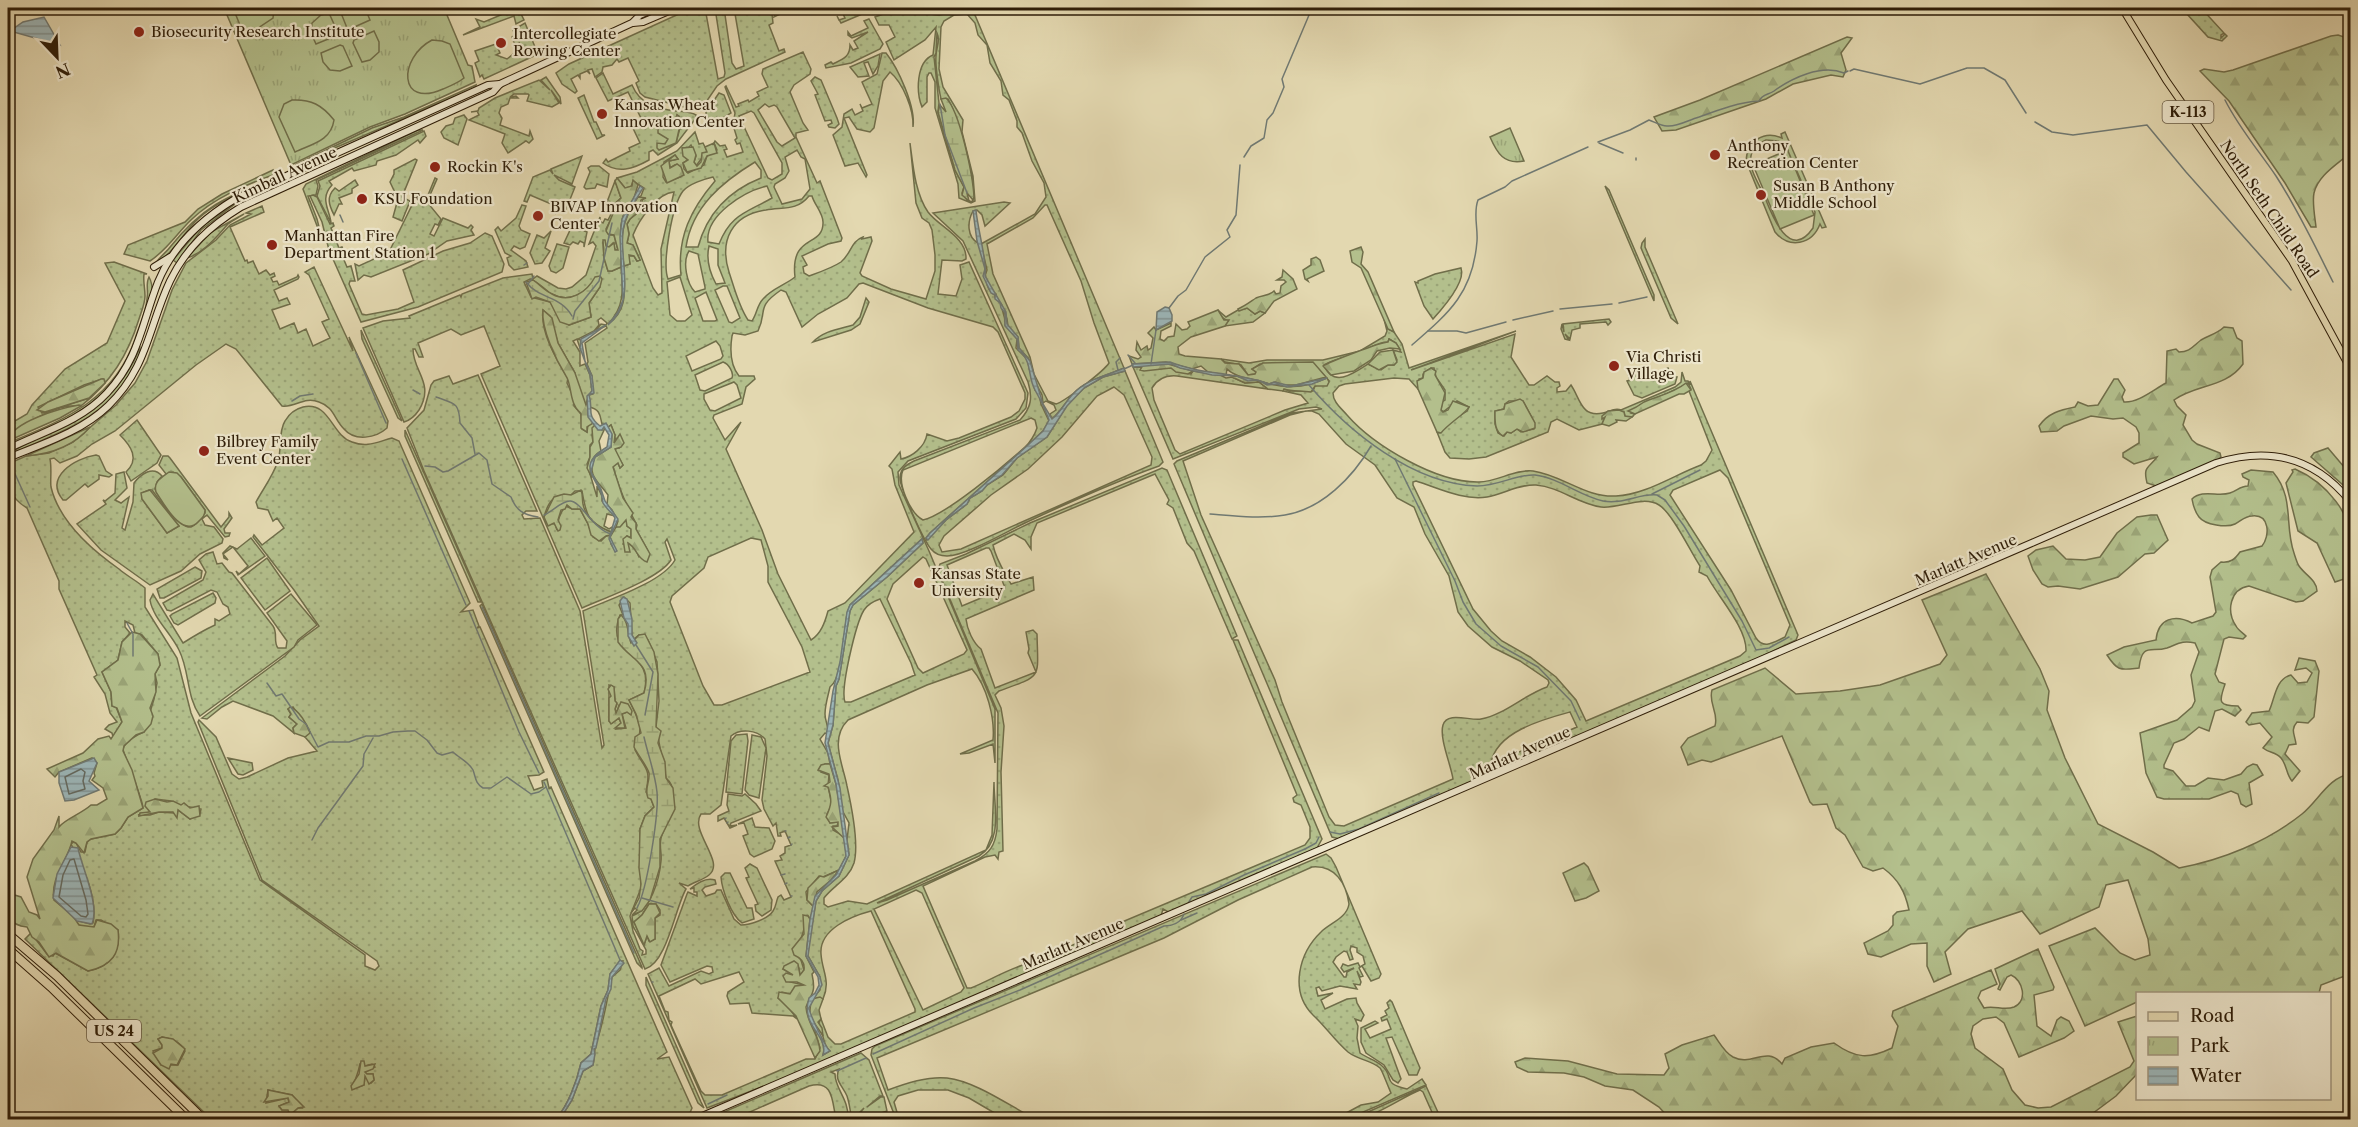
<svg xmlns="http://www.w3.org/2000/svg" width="2358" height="1127" font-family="'Libre Caslon Text',serif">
	<defs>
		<pattern id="grass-dots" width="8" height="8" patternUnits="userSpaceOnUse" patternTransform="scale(1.5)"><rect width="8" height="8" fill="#b3bf8c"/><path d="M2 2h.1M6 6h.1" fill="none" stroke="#9aa477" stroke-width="1.8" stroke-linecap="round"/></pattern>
		<pattern id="forest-firs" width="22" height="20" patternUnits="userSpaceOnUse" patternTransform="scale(1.5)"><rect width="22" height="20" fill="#b3bf8c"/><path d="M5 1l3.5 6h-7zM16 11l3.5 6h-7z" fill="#9aa477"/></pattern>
		<pattern id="wetland-marsh" width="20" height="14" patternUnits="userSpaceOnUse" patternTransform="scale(1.5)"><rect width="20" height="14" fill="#b3bf8c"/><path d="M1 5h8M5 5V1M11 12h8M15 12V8" fill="none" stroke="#9aa477"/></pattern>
		<pattern id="park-tufts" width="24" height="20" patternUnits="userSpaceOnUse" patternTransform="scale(1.5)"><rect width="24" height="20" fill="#b3bf8c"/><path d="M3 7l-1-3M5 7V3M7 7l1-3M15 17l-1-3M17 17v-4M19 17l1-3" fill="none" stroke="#9aa477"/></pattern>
		<pattern id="water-rules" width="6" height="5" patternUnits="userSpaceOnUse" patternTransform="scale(1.5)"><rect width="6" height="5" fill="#9cb6b8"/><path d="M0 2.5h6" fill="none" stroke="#809394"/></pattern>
	</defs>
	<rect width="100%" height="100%" fill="#e3d8b0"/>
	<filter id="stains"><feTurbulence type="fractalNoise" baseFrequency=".00333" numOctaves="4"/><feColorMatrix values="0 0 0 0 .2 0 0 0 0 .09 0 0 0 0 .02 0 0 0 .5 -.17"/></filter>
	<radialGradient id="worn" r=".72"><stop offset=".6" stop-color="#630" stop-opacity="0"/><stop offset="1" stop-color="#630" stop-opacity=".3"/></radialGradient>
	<g fill="url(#grass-dots)" stroke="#706e4a" stroke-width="1.5" fill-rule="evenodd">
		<path d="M692,8H705L718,79L724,77L725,73L715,8H724L732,63L736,69L744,66L734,8H793L774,17L775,13L772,14L773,23L769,25L779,51L784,49L785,52L726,79L717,86L700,111L645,97L640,93L636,83L639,81L628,58L619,62L617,59L612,65L603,67L602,72L595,77L592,69L588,70L590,74L587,71L580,74V78L578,75L571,79L577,91L575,93L562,84L556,73L569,64Z"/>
		<path d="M840,8H866L867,12L841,23L837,16L839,20L845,18Z"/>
		<path d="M900,8C913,8 926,15 938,15C950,14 959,7 972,8L1124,368C1106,376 1087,379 1073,394C1066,402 1060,412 1052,419L1050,414L1056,410L1054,405L1046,401L1043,403L1042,395L1034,380L1032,366L1028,358L1019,348L1018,337L1008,326L1007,319L1001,303C1001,311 1006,316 1005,325L1017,339L1016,348L1027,359L1035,390L1039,394L1041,404L1049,421L1043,431L1028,445L930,533L926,538L927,540L946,520L967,504L970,498L982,491L987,485L1003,475L1017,458L1047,437L1067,405L1084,388L1103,377L1125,371L1163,462L1159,466C1114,482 1070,502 1027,522C1009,530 966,556 947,556C941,556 935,554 931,549C924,541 899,487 900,477C901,468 906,465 914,461L1020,420C1031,408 1033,398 1028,382L963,241L933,213L1004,202L1010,203L985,226L982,215L977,210L973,211C967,222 967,237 978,243C980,250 985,261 985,268C986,278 985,289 995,295V297L997,300L996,294L992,291L985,276L987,270L981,244L1035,214L1046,197L1044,183L1032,161L1022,133L1017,127V121L1009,100L1003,95L1001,81L990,63L987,45L978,35L975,23L967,14L954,15L944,21L941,27L939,69L943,87L963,120L962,132L973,176L975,201L971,203L959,198L958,184L935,108V82L931,73H929L927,77V102L922,107C916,92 916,62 933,55L936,27L925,40L894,60L886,42L895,37L889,25H879L875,17ZM937,33C941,41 936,47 936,56C935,65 939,90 941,99H948C957,115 979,188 972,202L967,200L962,193L964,187L955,170L938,112L939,103L934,57L936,53ZM1045,205H1047L1081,281L1094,323L1109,363C1104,371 1064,402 1056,404L1048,401L1034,374L1030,357L993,274L987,244L1033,218ZM1114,387L1124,395L1152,457L1151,465L961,549L942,552L939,545L944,536L991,495L1028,469L1062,437L1097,396ZM1031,418L1035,420L1037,428C1035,434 1030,443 1025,447C1005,465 946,515 923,520C910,513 897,483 903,470Z"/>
		<path d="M2195,8H2201L2224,33L2221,35V38L2225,34L2227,36L2222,41L2208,37L2187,14Z"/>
		<path d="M515,9L519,10L524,20L516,24L514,16L463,35L480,27L476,19L484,22Z"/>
		<path d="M869,19L883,44L880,49L851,63L826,68L825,65L831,62L833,64C843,59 850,57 850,45L853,50L858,48L854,41L868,32L852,38L848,35V32L851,36L868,28L864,21Z"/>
		<path d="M525,23L538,54L484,79L482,75L480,77L475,63L479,61L475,51L496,44L500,53L496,55L507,59L517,51L519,43L515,45L512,37L515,35L513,30Z"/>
		<path d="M803,52L811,69L810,74L794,85L790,92L803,123L808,130L796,133V137L817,183L820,181L842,238L841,241L828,244L802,256L807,265L803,267L804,273L809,276C820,272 832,268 841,262C851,254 851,241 863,237L862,239L871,237L872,241L860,273L862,276L891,289L926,299L935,271V255L932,230L929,223L922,218L916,203L910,143C913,165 915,193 928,212C939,227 967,237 966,259L962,261L942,260L938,294L956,296L962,279L960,265L969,262L1028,393L1026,408L1016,419L908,461L898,472L899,485L929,551L995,709V763L993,744L969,753L960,754L993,740C995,718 987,686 972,669L927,685L848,720C829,739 843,764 847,786C851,804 859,845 854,863C849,879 833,886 824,898V904L828,907L848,901L867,904L986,850L992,835L994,782C994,807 1003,842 979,856L877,903L887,900L975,861C990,853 995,846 997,829L998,713L941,578L938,570L940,564L966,554L1030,523L1162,468L1167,470L1237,636L1232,639L1194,551L1187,543L1173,508L1167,504L1169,500L1155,474L1037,523L1031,537V549L1025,540L1014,534L993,545C996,560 1004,571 1011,584L1033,577L1034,590L966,619C967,629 973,643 981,649L995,688L1036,672L1028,653L1029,649L1026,632L1033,630L1037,634C1038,680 1043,675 999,691L995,695L1001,708L1004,726L1001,772L1003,851L999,852L998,859L995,855L985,857L923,886L967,988H971C988,981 1005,971 1023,965C1040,958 1078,947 1090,933H1096L1305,845L1310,838V827L1301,805L1294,802L1293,798L1297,795L1233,640H1238L1322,839L1317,848L1170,913L1163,909L1161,916L801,1072L707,1108L648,974L659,968L669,986L701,971L709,974L713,972L712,967L707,966L670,982L661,965L687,894L688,892L697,896V892H694V888L690,889C697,883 707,877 715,880L716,884L705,887L702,890L706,896L715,893L717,890H721L734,919L741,925C750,925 768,919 773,911C776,907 776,902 778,897L781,895L784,900L791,897L775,861L782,860L780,856L785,853V847L791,845L785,831L780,833L781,836H778L776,823L773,826L764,809L762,800L767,756L765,739C757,730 740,728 731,736L721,805L710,814H701C689,831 726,862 709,875C703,880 694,882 688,886L679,883L686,889C675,908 667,963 645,969L424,471L407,428L424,410L431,385L434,381L449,376L453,384L478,375L537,511H526L522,515L524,519L540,518L580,611L602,748L604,745L583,611C607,600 662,583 675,560L667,539L665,542L671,560C659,579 604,598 582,608L481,374L500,366L484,326L461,335L451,329L418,343L423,357H419L415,349H413C413,372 435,383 419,410C415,416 411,420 404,422L363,328L383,321L410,318L409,316L460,295L461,297L462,294L503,278L532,274L533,279L537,276L558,288L566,289L572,287L586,275L596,246L593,242L589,244L600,217V221L603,223L605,219L608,220L611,214L604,210L615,181L621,198L613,205L615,211L606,229L609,235H614L618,250H615L613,243L609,247L606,246L605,241L603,242L604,258L608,271H612L621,267C623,289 625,307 608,324C629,310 624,288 624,266L630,264L628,256H634L637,261L640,260L633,245L627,243L629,234L627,224L630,219L636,214L643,199L638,197L641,196L644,188L633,181L631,187L625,188L617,178L637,172L677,151L695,132L699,144L703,143L707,151L696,166L694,162L696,156L691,145L687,149L683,148L684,156L688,160L683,163L684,169L688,173L704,165L707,156L717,150L714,143L715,141L720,146L725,145L727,149L724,150L727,157L743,152L740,143L737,144L735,140L737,138L733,125L735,113L725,87L726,86L736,107L739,106L738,104L748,100L749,102L759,96L757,92L768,87L762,74L763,69ZM765,104L769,107L774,105L777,107L795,138L782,146L777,142L758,110ZM751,111L754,113L782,163V174L772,180L768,178L739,116ZM797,150L801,157L805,159L810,189L802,199L782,204L774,187L775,184L785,178L789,171L785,157ZM675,155L678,159L669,161L670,168L675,165L678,167L680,177L666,182L663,177L664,162ZM755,162L761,170V178C728,191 707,214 698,247H686C692,207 722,182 755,162ZM713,177L715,181C691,209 677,237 681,275L668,279C662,263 672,205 683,191C689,184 704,179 713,177ZM767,186L772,198C746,213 731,214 719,244L708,242C705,215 745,191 767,186ZM674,192L661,249L662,293L658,295L653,288L633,235C639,220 657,193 674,192ZM809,196H812C814,204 823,213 823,222C824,248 790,233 795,277C785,285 771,289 763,299C757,305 757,314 752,321L748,320C739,307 734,287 729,272C719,240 732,215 766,210C783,207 797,211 809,196ZM709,246L718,249V265L725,283L716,284C710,273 706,259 709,246ZM689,251L698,254L705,287V289L695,292C687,284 682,262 689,251ZM680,277L692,315L685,321H677L670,315L667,282ZM530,279C538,282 543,288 550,293C568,304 585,294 595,279L600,287L589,303L591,317L569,325L550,302L531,297L524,282ZM863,283L928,308L993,327L998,332L1025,393V399L1019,411L1011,417L959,438L947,441L927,434C925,447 912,457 901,459L900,452L889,466L892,469L895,485L914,532L845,603L828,611C825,622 821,634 811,640L778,574L762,530L726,449L741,422L725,440L713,418L714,415L742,404L746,387L755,379L754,376H739C730,365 730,349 732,336L733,333L745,335L758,331C768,310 755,308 781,290L786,292L802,327L818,314L847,298L859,284ZM723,286H727L740,318L732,323L729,322L715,290ZM706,292L717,320L715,321H703L695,298ZM543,310L550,316L558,343L575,373L576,381L586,406C586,399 589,396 592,391L590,375L585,364L580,366V352L573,341L577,339L581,351V340L578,339L594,331L599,325L598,320L601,318L607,323L606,325L601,324L596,330L606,326L607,328L585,343L588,362L587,364L592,376L593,394L589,395V407C601,409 600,417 602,424L607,425V428L611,425L615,435L614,444L616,439L619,448H616L615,451L623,465L620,468L618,463L613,466C618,487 627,507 637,525L636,529L648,551L639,557L634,546L628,542V545L623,544L627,536L631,538V529L627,526V520L616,527L610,537L616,552L611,544L610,535L606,536L601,541L593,537L588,524L580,509H572L566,506C559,513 558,521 557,530L555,524L547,523L544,517C548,502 554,493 571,495L575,491H582C586,514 587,523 611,532L614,526L609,529L604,526L607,514L615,516L602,501V496L597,486V497L587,464L590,457V445L593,442L592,435L595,425L593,423L588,425L587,432L582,429L581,414L574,406V398L567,383L568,378C557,360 540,333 543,310ZM716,341L720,346L723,356L721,359L692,371L686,356ZM723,362C729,364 734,373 732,378L705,391L700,390L695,375ZM734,382L737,385L741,398L715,411L710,410L704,399V394ZM751,538L761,540L768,566V582L802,647L810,672L722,705H714L703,686L670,602L672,596L704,568L708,557ZM922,539L923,543L887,577L853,605L850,611L839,679L836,686L833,725L828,743L838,780L842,810L849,823L847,840L849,855L839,876L822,891L816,901L807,954L820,977V990L812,999H823C831,981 822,971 821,954C819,929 852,916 871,911L915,1009V1012L841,1044H835L828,1037L821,1019L818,1024C825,1032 821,1044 830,1051L823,1055C826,1047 820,1034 814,1028L820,1048L815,1059H806L722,1095H705L701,1091L671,1025L672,1022L669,1020L668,1012L665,1011L659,996L695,979L701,984L739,972L744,982L728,992L727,996L730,1004L749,1003L752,1013L793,1016L797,1019L787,1005L778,998L782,992L790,994L804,985L790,982V976L794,975L783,969L789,964L799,968L800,976L804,970L800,957L801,939L808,916L810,919L814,907L807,900L806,892L819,876L823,877L839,870L846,856L845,839L842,835L833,830V826H838V822L830,823L827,814L832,805L828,786L829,775L821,772L825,764H830L828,753L820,739L825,733L828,734C829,726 825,722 825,714C825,705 828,696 830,687C843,678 844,630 847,614L850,605ZM986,548H989L991,551L1005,588L962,606L947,565ZM923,557L926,559L967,650L964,654L923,673L918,668L887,599L893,584ZM624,597L630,603L632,636L634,639L639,635L648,640L657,662L659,701L656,727L666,778C672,783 672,787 673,794C676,817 666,820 661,838C659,847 662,853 661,861C659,881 651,909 632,916L633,926L646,950V954L642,955L643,951L640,949L633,931L630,916L641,888L640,829L645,816L654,807L651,799L646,792C651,767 646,771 635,750C644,726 640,723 629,700L644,693C656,649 603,659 620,615H623L619,605ZM880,599L911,663L915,675L851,702H845C840,689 856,623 864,610C868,604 874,601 880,599ZM609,685L614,687L615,701L617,704L615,709L617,713L619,705H625L630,714L627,712L622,714L626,728L616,729L621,723L619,718L612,723L609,721ZM916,890L922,893L964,988L961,992L923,1010L874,909ZM649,904H656L660,910V915L655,918V939L649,941L647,936L644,945L634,922L642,915Z"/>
		<path d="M882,53H886C898,68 916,107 913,127C914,110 903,83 890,72L883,81L874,128L870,132L857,129L849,117L844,118L867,175L866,177L858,163L845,166L833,135L842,127L844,114L852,109L855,115L863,111L860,104L862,108L872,104L862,82L877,74Z"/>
		<path d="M880,54L878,66L873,74L868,62L864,63L869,76L858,77L850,67Z"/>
		<path d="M603,73L613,94L632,85C640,104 656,109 677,111C684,112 689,111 696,115V118L677,143L658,155L653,150L649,152V160C633,169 618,174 603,163L606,159L608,162L630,151L629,148L640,143L630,122L635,120L639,128L645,126L646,121L642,120L628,92L608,101L596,78ZM677,115L679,116L681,124L676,143L666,147L663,144L667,143L668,139L660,128L668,127L665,122L668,116L672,123H675Z"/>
		<path d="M546,77L560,97L561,104L551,90L559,103L552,107L527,101L529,95L528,94H514L510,97L516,96L518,98H510L508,104L501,107L499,113L502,118L500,125L529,136L530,131L533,139L529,143L526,141L508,153L502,143L505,134L469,120L479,115L477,111L471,112L478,111L479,108L495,98L539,80L550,90L541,80Z"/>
		<path d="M815,77L821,80L837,118L839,124L835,128L829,127L828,125L832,123L831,120L825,121L815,95L818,94L811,81Z"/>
		<path d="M476,85L475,88L295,165L372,128L404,117Z"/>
		<path d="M719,93L724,95L731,113L723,118L712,120L706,116V112Z"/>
		<path d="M584,95L594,122H596L602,135H605L597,139L578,98Z"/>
		<path d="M464,115L467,119L458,145L444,138L441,132L446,126L453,124L455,118Z"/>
		<path d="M418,130H423L316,180L318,186L316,195L308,196L317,219L322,239L303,189L306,184Z"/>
		<path d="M424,131L426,136L420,143L418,140L396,155L377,161L376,165L354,171L352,168L329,181L332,185C319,199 330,210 331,223L317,196L320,186L318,181Z"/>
		<path d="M582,156L572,184L554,175L559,180L575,187L565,212L559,211L556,213V206L530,195L527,202L524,201L533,177L550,170L553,174L551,169Z"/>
		<path d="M415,159L417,160L402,197L410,201L402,221L393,217L398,199L390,182L394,174V170Z"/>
		<path d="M591,166H599L609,174L607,187L597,184L595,188L586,189L584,187L590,172L588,168Z"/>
		<path d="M273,170V175C245,185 214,198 192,219C177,233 167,250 150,261L124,254L128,245L185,222L198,209L222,194Z"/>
		<path d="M272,178L270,181C245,192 218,200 198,219C183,233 173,254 156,263C160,256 166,253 171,246C203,206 226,197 272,178Z"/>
		<path d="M435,178L437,179L427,202L441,219L438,225L435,224L430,234L434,236L443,218L468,228L471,225L473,227L471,230L474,235L447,241L428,254L371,277L364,275L358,280L355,264L359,266L389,252L415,199L418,200V197L426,200Z"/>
		<path d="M355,180L358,185L352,189V193L339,198L342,204H339L334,215C329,205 326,197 335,188L339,191Z"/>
		<path d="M1605,186L1609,190L1654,295V301Z"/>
		<path d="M313,195L317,197L330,224L333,223L334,226L331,228L339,248L342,247L343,249L330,254L322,222L310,196Z"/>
		<path d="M522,205L526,206L519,226L521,230L530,234L525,247L520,249L514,246L511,250L526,261L528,267L514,270L509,265L507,258L511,256L505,253L495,230L498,227L501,231L516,218Z"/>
		<path d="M262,206L264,212L230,227L245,261L247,260L248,263L253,261L259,274L266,270L270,275L274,273L275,276L271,278L273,282L277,281L279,285L297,277L298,275L299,277L298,279L274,290L279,301L287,298L290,304L272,310L280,329L294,323L298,333L306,329L313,346L330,338L322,322L329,319L309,275L305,272L314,267L353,351L349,337L388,421L387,428C376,438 355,442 344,429C334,419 334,407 319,402C304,396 295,408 282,406L236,349L226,344L196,365L115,431L92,444L77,456L60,463L54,458L50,459C52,469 50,480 51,487C59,521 92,550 119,569C127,576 137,581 145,588V607L177,658L191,713L260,880L365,955V966L375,970L379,966L377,961L262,880L198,722L199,720L216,737L232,774L239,779L247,777L288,758L317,751L305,737L310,732L293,707L288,709L291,714L289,717L297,724L293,728L294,733L273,716L233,701L222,707L207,719L202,718L285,656L300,640L319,626L294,590L253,537L254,535L262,545L284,528L277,518L273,521L268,510L258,508L256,502C263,489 273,476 278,461C282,449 278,432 285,421C289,414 295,409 303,407C330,401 331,435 352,442C367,448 377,442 392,438L399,441L470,603L461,612L473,610L479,626L477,628L480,627L544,772L539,775L528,776L534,790L543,787L542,781L547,779L549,788L551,787L667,1052L657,1059L669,1057L692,1108L689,1115L680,1120L560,1119L572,1100L583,1071L593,1065C595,1057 594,1050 596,1044C604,1022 607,998 612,977L620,970L623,961H620L610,974L608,990L601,1006L591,1054L581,1063C577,1081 568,1106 556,1119L343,1120L334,1116L335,1119H211L25,939L31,933L47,954L53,956L55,953L88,971C110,967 121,952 118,930L101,920H96L94,927C88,927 80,928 75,922L76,920L90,924L93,923C98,898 82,864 71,844L75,841L81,852H85L87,842L91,839L115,834L121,828L128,817L143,808C142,796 123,753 123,749C124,742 138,734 144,732L154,699L157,683L155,674L160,665L158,654L142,635L135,633L133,625L125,621V627L130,633L122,642L118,660L102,672L111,692L112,706L116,707L122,722L113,737L112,733L105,729L109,725L117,722L110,713L105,694L94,677L97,675L59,589V581L27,508C8,497 8,484 8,464L26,456L49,453L73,442L116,405L135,383L147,361L172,290L186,263L216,240L230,225L251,214L246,213ZM155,799L171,801L179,805L201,809L200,814L190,819L178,810L174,813L159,812L150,815H138L150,812ZM162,1037C172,1039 181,1042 185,1051L178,1065H161L153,1051L162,1048V1045L158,1039ZM360,1064L365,1066L372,1064L375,1067L365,1072L367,1074H373L374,1080L371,1083L365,1075L364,1085L353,1089C354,1080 358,1075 360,1064ZM268,1090L292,1095L302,1108H298L290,1115L288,1110H282L279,1106L289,1102L288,1098L266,1103Z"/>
		<path d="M244,214C240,217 233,220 228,224C216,237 204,253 187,258L211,232Z"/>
		<path d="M572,226L587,232L584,247V243L580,241L578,244L573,242L570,245L564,243Z"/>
		<path d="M551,231L545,248L550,251L542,263L535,264L530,253L537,235L544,238Z"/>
		<path d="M485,233L492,236L504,264L502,272L418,307L361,322L333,259L345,256L347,257L344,260L347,267L351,266L355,281H350L349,284L362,314L366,315L398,309L414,302L403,270L443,251L470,243Z"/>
		<path d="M1645,239V247L1678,324L1671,318L1641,248L1642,243Z"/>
		<path d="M557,244L569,247L563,268L556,273L551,271L549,266Z"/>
		<path d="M114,262L147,274H144C143,282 145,288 145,296C145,304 141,312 139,319C128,355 111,382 81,406C55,403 28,423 8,437V425L27,414L32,405L65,369L107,343L125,301L105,263ZM103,379L105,383L89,398L45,412L42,413L38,407L84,385Z"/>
		<path d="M1461,268C1466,282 1443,308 1433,319L1424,306L1415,282L1418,283V281L1435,274Z"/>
		<path d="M149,277C157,291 147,306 143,321C115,405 81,413 8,445V443C63,420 114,401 135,339C139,326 146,312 147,299C149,290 145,285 149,277Z"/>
		<path d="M866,298L869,302L860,324L851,330L813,342C823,331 839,329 853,325L860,317Z"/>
		<path d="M1247,308L1255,314L1260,311L1265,313L1253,322L1225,326V323L1228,321L1221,317L1219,311L1226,317L1238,310Z"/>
		<path d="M1384,319L1388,329L1394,332L1402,344L1409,368L1516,331L1411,370L1515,334L1511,357L1529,385H1534L1547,376L1555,382H1559L1560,386L1557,388V392L1566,391L1571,385C1580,398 1581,418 1603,413C1610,412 1614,407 1621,410L1675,387L1681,382L1682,372L1685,381H1688L1690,385V381L1798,635L1796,640L1744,665L1346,837L1340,839L1332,837L1174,464L1177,461L1292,413L1322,409L1316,407L1299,409L1173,459L1133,367L1171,368L1185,373L1191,374L1193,371L1220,375L1226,378L1232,377L1245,383L1259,382L1268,389L1177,376C1166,375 1158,378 1152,388L1154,400L1175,450L1180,454L1285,410L1308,403L1301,395L1283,391L1284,389L1290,391H1313L1315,386L1329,381L1321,372L1260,364L1252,369L1256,372L1255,374L1248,375L1241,365L1225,362L1221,359L1249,363L1267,360H1323L1360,351L1385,336L1387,331ZM1389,339L1396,343L1401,352L1393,350L1397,360L1394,365H1388L1381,370L1368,364C1353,374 1333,388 1324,365C1336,358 1349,357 1361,352C1371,348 1377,342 1388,342ZM1431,368H1434L1436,377L1445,390V400L1442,402L1441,410L1443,412L1457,401L1469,407L1467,411L1450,422L1440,433L1437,432L1445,452L1450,458L1469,459L1486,457L1548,432L1551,422L1557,419L1579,430L1602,424L1605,417L1602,419C1613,406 1612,412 1624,412L1625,417H1632L1635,414L1631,413L1640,405L1642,406C1657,396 1674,392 1688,383L1691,389L1689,391L1712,450L1706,461L1701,465C1674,475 1645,495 1616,496C1586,498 1562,475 1533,471C1515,469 1497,482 1479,482C1437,483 1374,446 1347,415C1341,408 1333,402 1333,393L1339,386L1345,384L1394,378L1409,379L1418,389L1419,379L1423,378V374ZM1509,401H1523L1534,422V429L1521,432L1517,429L1511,433L1507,432L1504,436L1498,433L1495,424V411L1504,409L1505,404ZM1306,411H1312L1319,414L1346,444L1375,465L1397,498L1414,507L1425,534L1449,576L1458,612L1468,626L1492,647L1520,661L1548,680L1549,683L1547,687C1524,695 1504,715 1481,719C1470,721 1447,711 1443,725C1439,738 1451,765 1453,779L1344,826L1335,825L1329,817L1282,702L1275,680L1201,515L1183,461L1290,415ZM1720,470L1728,478L1790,625L1785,637C1774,642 1764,650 1756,638L1731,590L1670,495L1673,490ZM1416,481C1438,488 1464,501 1487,497C1504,494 1519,484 1536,485C1560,487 1578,504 1601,507C1619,509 1643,495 1659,505C1673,514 1690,551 1700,566L1699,572L1707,576C1718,597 1747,628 1746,651L1740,656L1586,721L1576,700L1556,677L1530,657L1502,641L1491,631L1473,609L1413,485V482ZM1570,712L1577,727L1491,764C1495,732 1544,719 1570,712Z"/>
		<path d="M1609,319L1611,322L1608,325L1606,322L1580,324V328L1572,330L1570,339L1565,334L1569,340L1565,339L1561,329L1562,324L1564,332L1563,324Z"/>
		<path d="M361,330L402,421L398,418L362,339Z"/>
		<path d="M140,348C141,355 136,365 132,373C102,421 59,432 11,454C19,445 42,436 55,431C93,414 124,387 140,348Z"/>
		<path d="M1668,368L1672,377H1677L1675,384L1642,398L1634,395L1627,381L1630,380L1628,374L1638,369L1643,380Z"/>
		<path d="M137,420L161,455L157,463L131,481L126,472C140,459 131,446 120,435Z"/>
		<path d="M405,430L481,602H478L405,436Z"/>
		<path d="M96,455L99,456L106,471L112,475L109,477L99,475V479L88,487L85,484L66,500H63C44,477 75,458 96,455Z"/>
		<path d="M163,456H168L170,458L221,527L229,517V513L232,518L224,529L225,533H230L229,536L225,537L207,515L202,519L205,525L214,527L223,539L222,543L200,554L181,571L150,585L101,550L77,524L106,504L103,500L105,501L115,493L116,474L124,472L127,488L115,500L121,503L129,497L122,528L125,530L133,502L134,483C141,474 153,465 162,476L157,482L155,489C160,499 180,529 191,527C197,525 201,518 205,513V510L181,477L173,472L166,474L159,465ZM149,490H152L179,526L167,533L142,499V493Z"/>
		<path d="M251,538L265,556L238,575L236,571L239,574L248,566L233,547L223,554L228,560L224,558L223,553L230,546L237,549Z"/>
		<path d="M213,552L217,564L222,563L229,572L232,573L273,626C278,633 273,642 278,648H286L287,641L267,613L291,594L317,625L298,640L294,647L200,716C186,696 190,672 179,650C171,633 153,618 150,600L153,594L183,643C194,636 204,630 215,625V619L219,621L230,614L228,607L223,604L217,592L211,590L171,611L167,610L163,603L203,580L206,572L199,560L206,554Z"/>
		<path d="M267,558L290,591L265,610L241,578Z"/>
		<path d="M195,567L202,571L201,578L164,598H160L157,589Z"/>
		<path d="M213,593L216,598L215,603L178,625L174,623L170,616L172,614Z"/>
		<path d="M482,604L642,967V968L637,963L486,619L480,606Z"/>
		<path d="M747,734L748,741L742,794L726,792L731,741L736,735Z"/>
		<path d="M752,735L761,737L766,748L759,798L749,795L745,790Z"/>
		<path d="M228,758L252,763L253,770L243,775L238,774Z"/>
		<path d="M728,794L742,796L745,794L756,804L761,811L731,823L730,826L737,825L730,828L724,818L718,821V816L729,811L727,805Z"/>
		<path d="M752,818L755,827L769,828L775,841L772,849L754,857L750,854L743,836L748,834L744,823L738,824Z"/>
		<path d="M1326,854L1331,858L1336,867L1381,974L1379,978L1371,981L1362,966L1359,968L1363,976L1360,977L1357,971L1361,982L1360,985L1354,984L1357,989L1340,986L1322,991L1319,987L1316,988L1318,996L1333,993L1321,1000L1325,1009L1347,999L1356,998L1357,1003L1364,1015L1361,1021L1355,1019L1358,1026L1357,1038L1360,1053C1367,1058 1375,1060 1381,1065C1396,1077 1380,1083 1407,1089L1422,1079L1426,1085L1347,1119H1335L1361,1105L1378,1102L1391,1093C1389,1089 1382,1070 1380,1068C1371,1060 1358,1060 1348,1052C1335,1041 1325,1026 1313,1015C1289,991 1299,953 1321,932C1330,923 1347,918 1349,904C1346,883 1335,865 1312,867L1238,900L1164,938L877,1058L888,1090C906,1083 928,1076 947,1078C975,1081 1010,1106 1035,1119L1003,1118L969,1098L948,1090H918L898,1096L894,1102L899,1119H896L871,1055L872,1049L875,1046ZM1351,946L1357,948V952L1363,956L1365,964L1360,967L1358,963L1348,966L1343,964L1341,968L1344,972L1354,968L1347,972L1346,977H1344L1333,962L1336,957L1344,951L1347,952L1350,960L1353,959L1350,950Z"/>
		<path d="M750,864L757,868L772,900L771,910L762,916L756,911L755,905L758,904L746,878L749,877L745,868Z"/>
		<path d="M725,873H730L747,908H752L754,919L742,923C731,915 722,890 721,877Z"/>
		<path d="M646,977L701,1102L704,1108L698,1103L646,985Z"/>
		<path d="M1390,1000L1392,1002L1420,1068L1417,1075H1409L1392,1037L1386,1038L1401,1079L1398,1083L1393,1080L1384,1065L1366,1053L1361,1042V1028L1375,1021L1378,1023L1365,1029L1370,1038L1391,1029L1387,1019L1382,1021L1381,1018L1387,1015L1385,1011L1389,1008L1387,1003Z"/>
		<path d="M861,1053L869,1060L883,1096H880L867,1107L881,1097H884L887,1111L865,1119H850L856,1118L864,1108L855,1117L851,1116C850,1108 849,1102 847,1096C842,1085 834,1080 839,1069L831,1072L835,1074C835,1089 849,1099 848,1119H836C832,1102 834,1079 809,1086L734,1119H711L710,1118Z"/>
		<path d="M1426,1086L1441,1119H1435L1423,1092L1420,1090C1400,1098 1373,1119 1350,1120Z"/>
	</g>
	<g fill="url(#forest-firs)" stroke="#706e4a" stroke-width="1.5">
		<path d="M2338,35L2350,39V153C2338,164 2318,175 2314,193C2312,202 2315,218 2316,227H2311L2285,183L2229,101L2200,71L2204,69L2224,72L2233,70L2331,36Z"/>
		<path d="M1847,37L1852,38L1841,53L1846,70L1843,77L1831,75L1793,84L1766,99L1676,130L1662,131L1654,117L1700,100Z"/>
		<path d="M677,115L681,121L676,143L659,150L657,148V143L665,144L668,139L658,133V128L667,127L664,120L666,117H669L672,123H674Z"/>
		<path d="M714,143L717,153L707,156L701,168L687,172L683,163L688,160L683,156L682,148L693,147L696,155L694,162L697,166L701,162L702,153L707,152L705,147Z"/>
		<path d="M675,155L678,159L669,161L670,168L677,164L681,167L684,175L667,183L661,166Z"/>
		<path d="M617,178L625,188L632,186L633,180L638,185L634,198L623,216L621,225V267L612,271H608L604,258L603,240H605L606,246L609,247L614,243L615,250H618L614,235L608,234L606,231L614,211L611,208L621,198L615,181Z"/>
		<path d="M638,197L646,198L641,200L636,214L630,219L627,224L629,234L627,243L633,245L640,260L637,261L634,256L629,255L630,264L624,266C620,238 621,221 638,197Z"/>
		<path d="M1361,247L1363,252L1361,264L1368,272L1394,332L1388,329L1361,268L1352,262L1350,251Z"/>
		<path d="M1316,257L1320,260L1324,271L1307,279L1308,281L1305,279L1303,270L1311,265V259Z"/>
		<path d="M1283,270L1293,279L1297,289L1274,301L1265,313L1260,311L1255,314L1247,308L1239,311L1238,309C1245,306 1250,302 1256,298C1262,295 1269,296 1274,291L1276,294L1280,293L1281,286L1286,282L1284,280H1277L1282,277Z"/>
		<path d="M543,310L552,318L558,343L575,373L586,405L588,400V415L593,423L587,427V432L581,428V414C579,411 576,409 575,406C570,398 571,383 566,376C556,360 541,329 543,310Z"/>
		<path d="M1218,310L1224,320H1229L1225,326L1191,337L1178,347L1179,354L1185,356L1221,359L1225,363L1239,364L1248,375L1255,374L1256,372L1252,369L1263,363L1313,362L1326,377L1296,385H1284L1275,382L1269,384C1255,378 1237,379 1227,369L1226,375L1208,372L1201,366L1192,369L1166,362L1132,364L1129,356L1138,359L1141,357L1136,350L1137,342L1141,350L1147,346L1148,350L1151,348L1153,338L1148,333L1154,327L1156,330L1171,323V326L1161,331L1160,339L1164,341L1168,337L1174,336L1176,324L1182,330L1187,329L1190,326L1188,322Z"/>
		<path d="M2224,327L2233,328L2237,338L2242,341L2243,364C2226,388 2196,384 2174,400L2177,406L2186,415L2183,425L2192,440L2197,444L2220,453L2221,457L2218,460L2156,486L2147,483C2143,466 2148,469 2157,457L2134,464L2123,457V453L2139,443V433L2136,427L2123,418L2113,419L2091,416L2064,426L2057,431L2041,432L2039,426C2048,413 2060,410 2075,407L2078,402L2088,406L2098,405L2114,379H2118L2125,390L2122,397L2124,402C2138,403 2153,390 2166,383L2167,351L2176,349L2179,352C2190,352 2193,346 2201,340C2209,335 2217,334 2224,327Z"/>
		<path d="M1389,339L1396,343L1400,349L1390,348L1377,351L1371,360L1354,371L1331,375L1323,366C1329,362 1381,342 1388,342Z"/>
		<path d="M1393,350L1397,362L1394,365H1388L1379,370L1368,364L1380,352Z"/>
		<path d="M1168,364L1193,371L1188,374L1176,372L1171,368L1144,371L1140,370L1143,365Z"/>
		<path d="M1431,368L1436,371L1435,375L1445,393L1441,410L1443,412L1448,410L1453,401L1469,407C1465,414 1449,423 1441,433L1437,432L1418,389L1417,381L1423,378L1424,372Z"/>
		<path d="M1237,376C1244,379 1252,379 1259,381C1284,389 1302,389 1327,378L1329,382L1327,386H1315L1311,392C1301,390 1293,392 1284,389L1283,391L1268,389L1259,382L1245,383L1232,377Z"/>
		<path d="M101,379H104L105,383L89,398L45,412L37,410L48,402Z"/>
		<path d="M1686,383L1691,390L1684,394H1679L1635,414L1628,411C1633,409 1640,405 1644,402C1658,396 1674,393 1686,383Z"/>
		<path d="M1520,399L1523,401L1535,423V428L1523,432L1517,429L1511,433L1507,432L1503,436C1494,431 1495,420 1495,411L1504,409L1505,404Z"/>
		<path d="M1619,410L1624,412L1625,416L1632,417L1626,421L1616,420L1617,422L1609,426L1602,424L1605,417L1602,419V416L1608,411Z"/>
		<path d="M595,425L602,430L604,426L605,428L599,441L601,451C591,457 588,467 592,478L587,468L590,457V447L593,442L592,428Z"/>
		<path d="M611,425L615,435L614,443L620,434L624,443L621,447L615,449L623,465L620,468L618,463L613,467L623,498L633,513L631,517L636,523V529L650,554L647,562C637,559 637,548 628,543L630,552H625L623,539L627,536L631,538V529L627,526L626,520L620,527H616L618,521L612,510L607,505L608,495C599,482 586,476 595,457L611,447L612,435L607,428Z"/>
		<path d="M2328,448L2350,474V491L2311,457L2314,453Z"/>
		<path d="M2295,469C2323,481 2358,516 2348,549L2350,555V577L2335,582L2317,543L2298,531L2286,483L2293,472L2292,470Z"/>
		<path d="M2251,470L2273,472C2295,498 2284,525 2294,553C2295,556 2297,563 2299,566C2304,574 2317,580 2317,591L2303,601L2296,602L2249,586C2230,589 2226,611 2236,626C2238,630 2243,633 2246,636L2243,639L2229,637L2224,639L2215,674L2219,682L2225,684C2220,700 2216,706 2238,706L2241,710L2235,716L2222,709L2215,711L2209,731L2199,727L2184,739L2174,743L2164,765V768L2173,771L2186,786H2195L2208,778L2224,780L2241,774L2247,767L2253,764L2257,765L2263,775L2249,783L2252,804L2246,807L2241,804L2238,794L2231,791L2209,799H2164L2157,797L2146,773L2140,733L2177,720L2192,707L2195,701L2191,675L2199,652L2195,643C2182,640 2178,644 2167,648C2151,653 2142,642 2139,668C2121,670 2118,672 2107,655L2124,647L2156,640C2158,618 2175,614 2192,623L2213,616L2216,612L2210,577L2212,570L2221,562C2231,563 2235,559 2240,552L2262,546C2270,536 2270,514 2252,516C2245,516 2241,521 2235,524C2227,528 2205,525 2199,517C2196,513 2193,505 2192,499C2202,489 2218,497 2230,493C2237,491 2240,486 2248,486L2249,480L2243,477L2242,474Z"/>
		<path d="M2151,515H2157L2168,540L2154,553L2145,554L2139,559L2118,577L2080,589L2058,586L2048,587L2042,584L2033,570L2028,556L2036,550L2053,546L2066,559L2085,560L2100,557L2117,533L2137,517Z"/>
		<path d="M1986,574L2040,669L2049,691L2047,710L2065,758L2098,824L2153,852L2179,868C2222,860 2267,842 2302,814C2318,801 2329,777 2350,774V974L2321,985L2319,993L2138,994L2137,1002L2085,1026L2049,946L2095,928L2120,953L2135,960L2150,955L2148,939L2128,880L2106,885L2099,907L2040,934L2022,911L1968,929L1945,952L1951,974L1934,982L1927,966V943L1911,944L1881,957L1868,954L1864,943L1888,931L1893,925V916L1897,912L1909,910C1905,891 1898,879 1883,868L1873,871L1863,867L1845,835L1836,828L1827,804L1813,805L1810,802L1782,736L1711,762L1702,760L1688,765L1681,747L1688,738L1715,726C1719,713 1708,703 1712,690L1765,668L1796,694L1840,691L1880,685L1940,664L1947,655L1922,600Z"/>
		<path d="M132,632L140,634L158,654L160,665L155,674L156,692L150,708L153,716L151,724L144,732L136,735L124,746L123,751L132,770L143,808L128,817L121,828L115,834L91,839L87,842L84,853L76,843L72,841C68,861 50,877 54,900L73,916L79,925L94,927L97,920L111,924L118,930C121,953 112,966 88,971L56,953L49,957L39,942L32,937L27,927C5,925 8,911 8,893L21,897L29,912L37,915L40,919L27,877L33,859L54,830L59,816V827C65,819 81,814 91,805H97L107,799L103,788L92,780L95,776L94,773L97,763L92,758L59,772L55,777L47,769L83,753L98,739L109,736L111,739L122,722L117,708L112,706L111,692L102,672L118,660L122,642Z"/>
		<path d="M2299,658L2315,661L2319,671L2314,717L2308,723L2297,722C2290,730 2295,735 2296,744L2289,745L2285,754L2300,771L2292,781C2286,774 2287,765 2281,758C2276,752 2269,753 2263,748L2272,737L2260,723L2249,725L2246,722L2252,713L2269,711C2275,699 2275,679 2291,675L2298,683L2307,682L2312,673L2306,668L2295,670Z"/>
		<path d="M611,685L614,687L615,701L617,703L615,709L616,713L621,702L628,704L632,711L631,715L627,712L622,714L625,728H615L621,723L619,718L611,724L609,721V698L611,696L608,689Z"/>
		<path d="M290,707C299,710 307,724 310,733L305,737L294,733L293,728L297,724L289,717L291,714L288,709Z"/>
		<path d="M825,764H830L836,784L845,839L832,827L838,826V822L830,823L826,817C832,804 832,800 828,787L824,786L830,782L829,774L818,770L821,765Z"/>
		<path d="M155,799L167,802L173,801L181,805L184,803L190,808L199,806L200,816L190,819L178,810L177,818L173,812H159L139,816L140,813L150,812L145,806L146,802Z"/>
		<path d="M1584,863L1588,867L1599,891L1586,898L1575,901L1563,873Z"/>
		<path d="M839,870L831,880L817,892L814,907L807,900L808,888L820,876L824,877Z"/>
		<path d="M649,904H656L660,913L655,918V939L650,942L647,936L644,945L634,922L642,915Z"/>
		<path d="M803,915L808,916L810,919L806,956L814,972L812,974C816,993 812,992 806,1007C807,1024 819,1034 820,1051L815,1058L796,1016L778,998L779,992L790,994L795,986L804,985L797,982H786L783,976L786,973L793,975L783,969L784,966L794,961L798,964L800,975L804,970C805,963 801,958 794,955L792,949L804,934Z"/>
		<path d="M2038,949L2054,987L2053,990L2034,995L2037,1026L2051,1036L2057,1020L2061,1017L2069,1021L2074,1031L2064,1038L2019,1057L2004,1023L1996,1017L1983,1019L1973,1026L1971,1034L1975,1048L2003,1069L2012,1090L2025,1105L2038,1108L2051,1107L2130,1067L2134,1061L2118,1022L2137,1016V1074L2116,1096L2085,1119H1670L1659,1107L1633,1090L1605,1086L1584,1077L1564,1073L1528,1072L1517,1067L1515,1062L1525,1058L1568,1061L1617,1074L1664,1075L1669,1068L1665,1054L1682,1045L1714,1035C1720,1043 1724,1052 1733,1057C1752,1067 1766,1045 1782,1064L1785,1058L1811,1047L1834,1043C1856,1059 1869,1059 1892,1048L1898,1026L1892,1016L1893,1011L1991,970L1997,984L1981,991L1978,998L1984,1008C1994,1005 2004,1011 2014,1007C2028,1001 2023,980 2011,975L2007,977L2000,990L1998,989L2000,984L1995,969Z"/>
		<path d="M820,997L823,999L819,1010L821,1019L818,1022L822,1028L823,1036C814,1021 806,1018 812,999Z"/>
		<path d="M162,1037L173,1039L185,1049L177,1065L171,1064L169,1069L161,1065L153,1053L162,1048V1045L158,1039Z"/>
		<path d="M361,1061H364L365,1066L375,1064L373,1069L365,1072L367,1074H373L374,1080L369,1084L365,1076L364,1085L352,1090L351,1086L359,1074Z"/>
		<path d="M268,1090L292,1095L304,1107L298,1108L290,1115L288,1110H282L279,1106L289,1102L288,1098L264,1102L268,1096Z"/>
	</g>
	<g fill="url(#wetland-marsh)" stroke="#706e4a" stroke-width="1.5">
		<path d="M946,98C960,111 973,177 974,197L973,200L967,193L969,201L962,195L964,187L955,170L938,112L940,105L946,112L941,99Z"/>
		<path d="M600,276L602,279L600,287L589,303L591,317L569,325L560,322L550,302L536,297L532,299L526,282L533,280C539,284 545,291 552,294C570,304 587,292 595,277Z"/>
		<path d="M581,490C583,495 582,499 583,504C586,519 598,527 611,532L610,535L606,536L599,541L591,535L588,524L580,509H572L567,505L565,509L561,510L558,520L561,526L560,530L558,531L554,523L548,526L544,517L554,497L564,494L571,495Z"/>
		<path d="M621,615C629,622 627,633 631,643L639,635L645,634L654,652L658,674L656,727L661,731L658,743L665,762L666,778L673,788L675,809L660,839V867L650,900L642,911L632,915L637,910L635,908L631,913L639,898L641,884L639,868L640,829L645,816L654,807L651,799L648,798C644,789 650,782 649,773C647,766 638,755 634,747L635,737L641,733L636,714L629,700L644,693C653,662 632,662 618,642V619Z"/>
	</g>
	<g fill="url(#park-tufts)" stroke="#706e4a" stroke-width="1.5">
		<path d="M224,8H444L468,65L472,66L475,82L405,114L370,127L291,165Z"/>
		<path d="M1510,128L1524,161C1504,165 1497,153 1490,137Z"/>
	</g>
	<g fill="#b3bf8c" stroke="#706e4a" stroke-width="1.5" fill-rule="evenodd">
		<path d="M233,8H274L273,18L255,30H242Z"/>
		<path d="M339,8H365L370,20L350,29L347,28Z"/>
		<path d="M329,13L338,33L336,36L316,44L311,33L312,23L321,15Z"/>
		<path d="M374,31L379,42V52L370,60L362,62L353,43L354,40Z"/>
		<path d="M432,40L442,41L450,44L464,78C458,83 450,86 443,89C398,109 398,58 432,40Z"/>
		<path d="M340,45L343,46L352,66L340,71L330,70L323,62L321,53Z"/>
		<path d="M292,100C311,99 322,105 334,120C331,141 312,144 295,152L279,117L284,104Z"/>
		<path d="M1785,132L1826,227L1822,228L1820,224C1812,245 1789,249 1775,232L1746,161C1747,141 1764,130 1782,138L1781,134ZM1766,140L1778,141L1788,150L1753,165L1780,229L1814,215L1788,151L1815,212L1813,228C1789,263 1771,213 1764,195C1759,184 1748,168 1751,156C1752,147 1759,143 1766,140Z"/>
		<path d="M239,201L201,230L177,263L173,260L202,226Z"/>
		<path d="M79,405L81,406L60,418L8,441C11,422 61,408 79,405Z"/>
		<path d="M90,427C74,446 51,454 26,456Z"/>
		<path d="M169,472L177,473L181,477L205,510C205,516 202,518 198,522C182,538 164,504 156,492C153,482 161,478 169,472Z"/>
		<path d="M150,490L179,526L167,533L142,499L141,493Z"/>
	</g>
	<g fill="url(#water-rules)" stroke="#707972" stroke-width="1.5">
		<path d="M44,17L60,45L10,31L23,22Z"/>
		<path d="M640,186L643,188C635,202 625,214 623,230C619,262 637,301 608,325L618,312L623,300L620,237L622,219Z"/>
		<path d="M976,210C977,226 988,265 985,276L1006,312L1007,324L1018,337L1019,348L1030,361L1043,404L1052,419C1060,413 1066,401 1073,394C1087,379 1106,376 1124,368L1125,371L1103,377L1084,388L1067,406L1047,437L1017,458L1002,475L987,485L982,491L970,498L967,504L946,520L928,540L926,538L930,533L1028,445L1043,431L1049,420C1045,409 1040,399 1035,390C1027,376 1033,361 1018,350L1017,339L1005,326V313L1001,308L1000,303L995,299V295L991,293L983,276L985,269L977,241L973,211Z"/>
		<path d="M1165,307L1169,308L1172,315V321L1156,330L1157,312Z"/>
		<path d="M606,325L582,343L585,361L592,376L594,393L589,395C594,409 585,414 600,426L606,423L612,434L611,447L595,457L591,472L601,489L605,501L618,519L610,537L617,551L615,552L609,539L615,518C612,512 606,509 603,503C602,499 602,494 600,490C588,469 583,462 607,447L609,435L604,427L602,430H598L588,417L587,396L592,391L590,375L580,348L581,339Z"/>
		<path d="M1170,362C1202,375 1237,372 1269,384L1274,382L1291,386L1327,378L1312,384L1287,387L1276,384L1267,385L1258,380L1248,381L1237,376L1212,375L1180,368L1171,364L1133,367L1132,364Z"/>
		<path d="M922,539L923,543L887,577L853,605L850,611L839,679L836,686L833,725L828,743L840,788L849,855L839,876L822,891L816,901L808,956L820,977L822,985L809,1008C810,1015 826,1048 830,1051L823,1055C829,1035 800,1027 809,998L815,993L819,985L818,977L806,956L810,919L815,896L836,875L846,856L836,784L825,743L833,691L840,662L847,612L850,605Z"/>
		<path d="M623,597L627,599L632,619V635L637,643L634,646L628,636V624L624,618L620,601Z"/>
		<path d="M94,758L97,763L89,781L99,790L74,800L65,801L59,783V772Z"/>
		<path d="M71,847L78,848C82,868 100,905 92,924L77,921L53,898L57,874Z"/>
		<path d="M620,960L624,963L612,977L611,989L606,999L596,1048L594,1049L595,1054L593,1065L583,1071L572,1100L560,1119H556C568,1106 577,1081 581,1063L591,1054L601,1006L608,990L610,974Z"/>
	</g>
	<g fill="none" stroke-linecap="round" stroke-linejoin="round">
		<g stroke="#656a60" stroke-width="1.5">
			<path d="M81,769L85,772L83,781L85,789L69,794L65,777Z"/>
			<path d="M74,859L86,900L88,914L86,917L81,916L59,897L63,875L70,860Z"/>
		</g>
		<g stroke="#707972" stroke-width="1.5">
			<path d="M1850,71L1854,69L1920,84L1967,68H1984L2005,80L2026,113"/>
			<path d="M2225,100C2239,128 2259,151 2276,176C2298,210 2315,246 2333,282"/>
			<path d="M940,104L945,135L967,193"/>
			<path d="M2035,122L2052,132L2073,135L2147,125L2186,172L2291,290"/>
			<path d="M1598,142L1630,130L1649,120C1655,122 1660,126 1667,126C1678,127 1688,120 1699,117C1718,110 1739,102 1759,101C1762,94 1768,95 1774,91C1792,78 1821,64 1844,73L1848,71"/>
			<path d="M1599,143L1623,153"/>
			<path d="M1244,157L1251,146L1264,138L1267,120L1273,113L1284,87L1282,79L1312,8"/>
			<path d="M1636,158V160"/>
			<path d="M340,215L343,222"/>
			<path d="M524,265L527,263"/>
			<path d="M526,282C540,300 560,295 572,316"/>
			<path d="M528,284L534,276"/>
			<path d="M1619,303L1647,297"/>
			<path d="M1169,308L1178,296L1186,290L1205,257L1230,237L1227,230L1236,215L1240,165"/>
			<path d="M1560,309L1612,304"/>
			<path d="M573,319L575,311L599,281L612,223"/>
			<path d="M1513,320L1553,311"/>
			<path d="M1428,331H1457L1466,333L1506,322"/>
			<path d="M1412,345C1449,313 1473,293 1477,241C1478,227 1473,213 1478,200L1505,187L1512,181L1588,147"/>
			<path d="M356,353L386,423"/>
			<path d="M1128,355L1135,363"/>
			<path d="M1151,364L1156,330"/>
			<path d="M1124,369L1133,365"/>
			<path d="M1118,370L1116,362L1120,358"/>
			<path d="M1309,385C1349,432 1413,484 1477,486C1499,486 1516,474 1535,475C1559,478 1580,496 1603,501C1622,505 1640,493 1657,495L1665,500L1684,526L1742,621L1756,650L1769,648L1789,637"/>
			<path d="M413,390L420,394"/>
			<path d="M436,397C455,404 459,402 460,423L472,438L475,454"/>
			<path d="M292,401L300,396L313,394"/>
			<path d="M402,459L466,605"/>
			<path d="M1395,459L1455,581L1463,602L1476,624L1501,646L1538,667L1571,701L1580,720"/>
			<path d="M11,465L30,507"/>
			<path d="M425,466L435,467L443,472L448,471L479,453L487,460L492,484L511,497C516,510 523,515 538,517"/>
			<path d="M1652,494L1700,470"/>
			<path d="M1210,514C1235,516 1261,519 1285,515C1322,509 1353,477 1371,446"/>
			<path d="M544,515C552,512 561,501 570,501C581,501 593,529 611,534"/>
			<path d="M482,607L634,953"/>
			<path d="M469,611L519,732L539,773"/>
			<path d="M127,623L133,634V656"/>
			<path d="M636,645L653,672L645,715"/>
			<path d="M267,683L276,696L282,694L299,719L306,724L318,747L329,742H349L366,736H379L393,732L408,731H415L427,740L437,753L442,755L453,752C459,758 469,762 473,770C476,778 475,783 483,788H491L507,777L531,794L539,792L546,787"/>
			<path d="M544,782L620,960"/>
			<path d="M725,819L726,818"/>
			<path d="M727,823L728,822"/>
			<path d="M785,831H786"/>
			<path d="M1330,832L1340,834L1359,829L1439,793"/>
			<path d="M788,838L790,837"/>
			<path d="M312,840L318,828L363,766L364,754L373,738"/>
			<path d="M791,845L792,844"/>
			<path d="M781,875L785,874"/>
			<path d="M785,884L787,883"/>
			<path d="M791,896H792"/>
			<path d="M642,898L673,907"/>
			<path d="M1187,905L1192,897L1206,894L1244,875L1305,849L1316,843L1319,837"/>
			<path d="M637,908C647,890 659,814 657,792C655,773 648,755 644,737"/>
			<path d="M1181,920L1197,913"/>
			<path d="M652,982H653"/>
			<path d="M873,1054L974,1008L1020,990L1164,926C1172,926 1181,923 1184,914"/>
			<path d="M837,1071L866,1058"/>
			<path d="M708,1104L727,1095"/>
			<path d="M671,1120L687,1113"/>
		</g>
		<defs>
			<g id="secondary">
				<path d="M633,23L643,22L676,8"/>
				<path d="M154,267L170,257"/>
				<path d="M8,449C42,432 80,422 107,393C139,359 142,323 158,282C173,245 202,219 235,199L488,85L500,84"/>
				<path d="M8,458C42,444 81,432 108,406C148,367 148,328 170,281C186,248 210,226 241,207L493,92L500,84L632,23L640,15L656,8"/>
				<path d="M693,1120C1203,905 1709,683 2216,463C2269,446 2314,457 2350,501"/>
			</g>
			<path id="primary" d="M2122,8L2166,80L2292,261L2350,368"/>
			<g id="highway">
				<path d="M8,934L57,976L204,1120"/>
				<path d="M8,949L51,987L187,1120"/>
			</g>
		</defs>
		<use href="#secondary" stroke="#2e1d08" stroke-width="8"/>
		<use href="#primary" stroke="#2e1d08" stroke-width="8"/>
		<use href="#highway" stroke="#2e1d08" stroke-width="10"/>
		<use href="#secondary" stroke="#ede6cc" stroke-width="6"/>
		<use href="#primary" stroke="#e3d8b0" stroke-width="6"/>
		<use href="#highway" stroke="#e3d8b0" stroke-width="8"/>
	</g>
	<g fill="#8f2418" stroke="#ede6cc" stroke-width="2">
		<circle cx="139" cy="32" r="6"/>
		<circle cx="501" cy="43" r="6"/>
		<circle cx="602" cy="114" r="6"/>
		<circle cx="1715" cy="155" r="6"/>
		<circle cx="435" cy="167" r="6"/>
		<circle cx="1761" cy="195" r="6"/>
		<circle cx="362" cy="199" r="6"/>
		<circle cx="538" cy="216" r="6"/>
		<circle cx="272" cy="245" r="6"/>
		<circle cx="1614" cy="366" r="6"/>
		<circle cx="204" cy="451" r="6"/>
		<circle cx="919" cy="583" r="6"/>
	</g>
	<g text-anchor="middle" stroke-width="4.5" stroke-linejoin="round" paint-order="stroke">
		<g fill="#ede6cc" stroke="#675943" stroke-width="1.5">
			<rect x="2162.5" y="101" width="51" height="22" rx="4.5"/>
			<rect x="87" y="1020" width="54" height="22" rx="4.5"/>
		</g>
		<g font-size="14" font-weight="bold" fill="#2e1d08">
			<text x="2188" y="117">K-113</text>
			<text x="114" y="1036">US 24</text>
		</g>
		<g font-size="15" fill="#2e1d08" stroke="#ede6cc" text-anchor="start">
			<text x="151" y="37">Biosecurity Research Institute</text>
			<text x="513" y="39">Intercollegiate<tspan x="513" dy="17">Rowing Center</tspan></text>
			<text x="614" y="110">Kansas Wheat<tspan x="614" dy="17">Innovation Center</tspan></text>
			<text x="1727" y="151">Anthony<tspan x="1727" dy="17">Recreation Center</tspan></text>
			<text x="447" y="172">Rockin K's</text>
			<text x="1773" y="191">Susan B Anthony<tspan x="1773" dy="17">Middle School</tspan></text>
			<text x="374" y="204">KSU Foundation</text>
			<text x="550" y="212">BIVAP Innovation<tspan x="550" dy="17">Center</tspan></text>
			<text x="284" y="241">Manhattan Fire<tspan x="284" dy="17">Department Station 1</tspan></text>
			<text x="1626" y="362">Via Christi<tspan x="1626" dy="17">Village</tspan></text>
			<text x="216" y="447">Bilbrey Family<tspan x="216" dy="17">Event Center</tspan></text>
			<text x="931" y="579">Kansas State<tspan x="931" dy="17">University</tspan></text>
		</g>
		<g font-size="15" fill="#2e1d08" stroke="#ede6cc">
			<text transform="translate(285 175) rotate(-25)" y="5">Kimball Avenue</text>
			<text transform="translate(2269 209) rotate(56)" y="5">North Seth Child Road</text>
			<text transform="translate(1966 560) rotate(-23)" y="5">Marlatt Avenue</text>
			<text transform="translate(1520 753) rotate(-24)" y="5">Marlatt Avenue</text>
			<text transform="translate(1073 944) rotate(-23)" y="5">Marlatt Avenue</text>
		</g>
	</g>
	<rect width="2358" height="1127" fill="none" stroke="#e3d8b0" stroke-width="30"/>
	<rect x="9" y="9" width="2340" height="1109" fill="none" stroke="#2e1d08" stroke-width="3"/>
	<rect x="15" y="15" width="2328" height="1097" fill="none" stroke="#2e1d08" stroke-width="1.5"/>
	<rect x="2136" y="992" width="195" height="108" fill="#ede6cc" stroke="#a1967e" stroke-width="1.5"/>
	<rect x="2148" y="1012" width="30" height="9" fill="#e3d8b0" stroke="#a1967e" stroke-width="1.5"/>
	<text x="2190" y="1022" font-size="18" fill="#2e1d08">Road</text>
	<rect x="2148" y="1037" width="30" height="18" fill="url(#park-tufts)" stroke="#a1967e" stroke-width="1.5"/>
	<text x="2190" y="1052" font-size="18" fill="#2e1d08">Park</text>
	<rect x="2148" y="1067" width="30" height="18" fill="url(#water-rules)" stroke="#a1967e" stroke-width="1.5"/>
	<text x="2190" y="1082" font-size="18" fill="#2e1d08">Water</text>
	<g transform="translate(57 57) rotate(157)" stroke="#ede6cc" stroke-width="4.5" paint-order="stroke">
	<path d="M0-4.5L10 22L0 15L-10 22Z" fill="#2e1d08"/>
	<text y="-9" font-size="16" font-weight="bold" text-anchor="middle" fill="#2e1d08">N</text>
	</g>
	<rect width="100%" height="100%" filter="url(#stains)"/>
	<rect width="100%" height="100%" fill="url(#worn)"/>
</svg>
